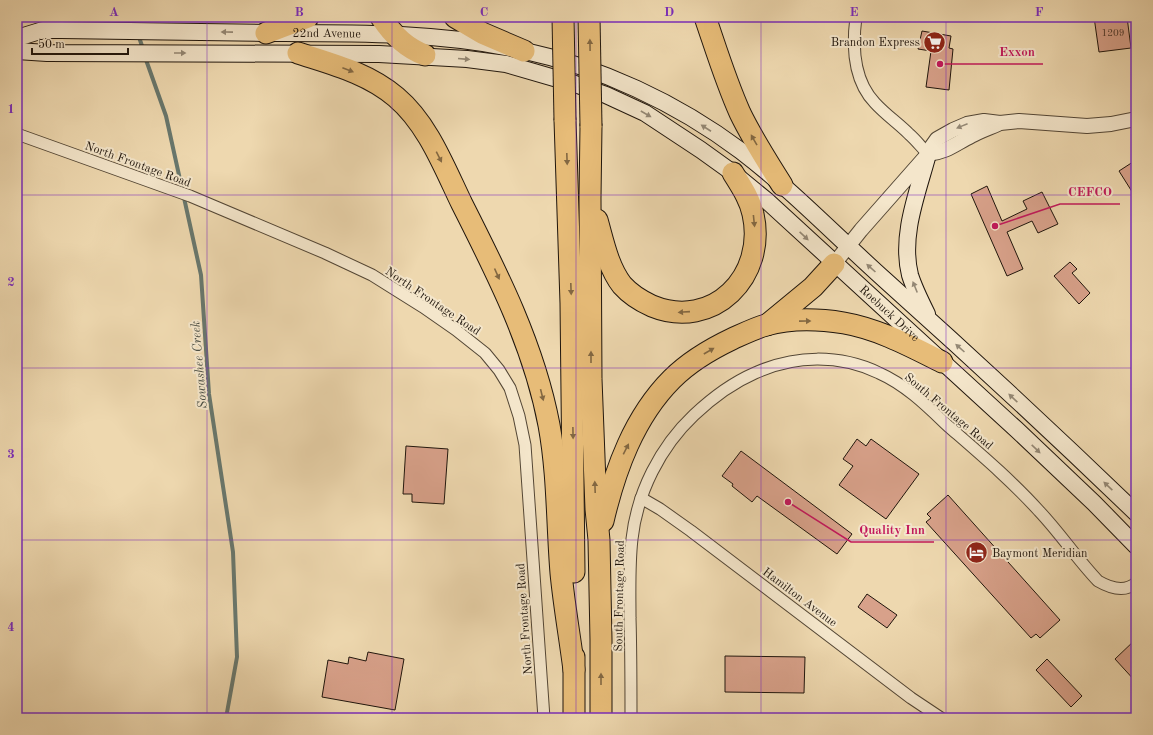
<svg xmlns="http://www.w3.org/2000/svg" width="1153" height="735" font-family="'Old Standard TT',serif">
	<rect width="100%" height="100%" fill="#eed8af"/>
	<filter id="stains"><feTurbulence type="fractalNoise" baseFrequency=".005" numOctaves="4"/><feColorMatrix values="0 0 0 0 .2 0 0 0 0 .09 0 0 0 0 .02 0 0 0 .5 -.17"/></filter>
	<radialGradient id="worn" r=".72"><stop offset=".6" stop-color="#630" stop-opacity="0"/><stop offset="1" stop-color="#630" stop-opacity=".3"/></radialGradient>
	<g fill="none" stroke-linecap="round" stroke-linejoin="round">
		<g stroke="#68776d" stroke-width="4">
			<path d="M132,17L135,28"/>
			<path d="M138,34L143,49"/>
			<path d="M145,57L166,116L201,275L209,394L233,552L237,657L226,718"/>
		</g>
	</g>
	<g fill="#d8a18a" stroke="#1f150c">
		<path d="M1094,17H1127L1131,48L1099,52Z"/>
		<path d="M922,31L951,36L949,48L953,49L949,90L926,87L931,51L918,49Z"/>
		<path d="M1136,160V198L1119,171Z"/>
		<path d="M987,186L1002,221L1027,209L1023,201L1042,192L1058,224L1038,233L1032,221L1007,232L1023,269L1007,276L971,194Z"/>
		<path d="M1070,262L1077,269L1072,273L1090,293L1079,304L1054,276Z"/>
		<path d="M857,439L866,446L871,439L919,474L886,519L839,485L853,466L843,459Z"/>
		<path d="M406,446L448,449L444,504L412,502V494H403Z"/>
		<path d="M741,451L852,534L837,554L757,496L752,502L732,486L733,484L722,476Z"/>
		<path d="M948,495L1060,620L1040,638L1036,634L1031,638L926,522L931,518L927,514Z"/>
		<path d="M867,594L897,615L887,628L858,607Z"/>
		<path d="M1136,639V682L1115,659Z"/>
		<path d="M368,652L404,659L395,710L322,697L328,660L348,664L349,657L366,661Z"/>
		<path d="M725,656L805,657L804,693L725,692Z"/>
		<path d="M1047,659L1082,696L1071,707L1036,670Z"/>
	</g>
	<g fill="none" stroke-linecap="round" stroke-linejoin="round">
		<defs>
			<g id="minor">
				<path d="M856,17C852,47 853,80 875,103C886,115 898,123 909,134C916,140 922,148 928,154"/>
				<path d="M17,134L190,196L325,253L372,275L423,307L456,330L485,353L499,370L510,388L519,416L525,445L544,718"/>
				<path d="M641,498L660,509L691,531L911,698L941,718"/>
				<path d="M631,718C631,685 631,651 630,618C630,592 629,565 632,539C637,493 660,447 694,415C712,398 732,383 755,373C795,355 839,354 879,373C906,385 927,406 948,426C979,453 1011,480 1039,511C1060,533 1077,559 1098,581C1110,588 1124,593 1136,583"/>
			</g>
			<g id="tertiary">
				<path d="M928,154C947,152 955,144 971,136C980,131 989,128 998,124"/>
				<path d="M834,264L861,230L928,154L932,146L937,139L953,130L967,124L984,121L1000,123L1019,121L1087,126L1111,124L1136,119"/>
			</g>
			<g id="secondary">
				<path id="s1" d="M17,38L43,30H61C130,31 198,32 267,33C352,33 438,32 521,50C600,67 677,103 741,151C792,190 837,237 885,280C970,356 1054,434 1136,513"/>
				<path id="s2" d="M17,51L47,53L379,54L467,59L506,64L575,84L606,95L645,113L701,150L733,173L766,200L1016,429L1094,503L1136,546"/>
				<path d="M927,314C921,302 914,288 910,275C900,235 918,192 928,154"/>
			</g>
			<g id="motorway">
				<path d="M381,17C392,34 406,48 425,55"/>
				<path d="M455,17L482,33L524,51"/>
				<path d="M705,17C716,49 726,82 740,113C752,138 767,161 782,185"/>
				<path d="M266,33L308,17"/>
				<path d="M298,53C332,64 368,73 396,97C428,124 444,167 462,204C498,275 534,346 549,425C558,474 557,524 561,573C564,605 570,638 574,670"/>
				<path d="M565,120L571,303L574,572"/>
				<path d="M591,126L590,198L591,379L596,509L599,540L601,640V718"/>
				<path d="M597,220C603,241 608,267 622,285C630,294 641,301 652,306C713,331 767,276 753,214C750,199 741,186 733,173"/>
				<path d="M767,325L813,287L834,264"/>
				<path d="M603,521C615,470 634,417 672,379C689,362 711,349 732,339C743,334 755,328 766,325C791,318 819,319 844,323C879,329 912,347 942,362"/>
				<path d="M574,718V657"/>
			</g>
		</defs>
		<use href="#minor" stroke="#534635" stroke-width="13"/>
		<use href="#tertiary" stroke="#534635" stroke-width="16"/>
		<use href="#secondary" stroke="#1f150c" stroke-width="18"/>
		<use href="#motorway" stroke="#1f150c" stroke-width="23"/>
		<use href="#minor" stroke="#f4e6cb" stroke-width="11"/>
		<use href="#tertiary" stroke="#f4e6cb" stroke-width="14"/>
		<use href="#secondary" stroke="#f4e6cb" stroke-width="16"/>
		<use href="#motorway" stroke="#e7bc78" stroke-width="21"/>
		<defs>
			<g id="motorway-bridge">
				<path d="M563,17L565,120"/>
				<path d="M589,17L591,126"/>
			</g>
		</defs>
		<use href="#motorway-bridge" stroke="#1f150c" stroke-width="23" stroke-linecap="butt"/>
		<use href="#motorway-bridge" stroke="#e7bc78" stroke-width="21"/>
	</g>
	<defs><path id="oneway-solid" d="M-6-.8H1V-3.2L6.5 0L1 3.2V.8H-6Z"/></defs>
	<g fill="#948875">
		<use href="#oneway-solid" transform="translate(227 32) rotate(-179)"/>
		<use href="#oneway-solid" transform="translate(180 53)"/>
		<use href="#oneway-solid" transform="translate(464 59) rotate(5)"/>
		<use href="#oneway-solid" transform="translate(646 114) rotate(30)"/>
		<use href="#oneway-solid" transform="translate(962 126) rotate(158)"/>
		<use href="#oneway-solid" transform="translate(706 128) rotate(-147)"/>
		<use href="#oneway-solid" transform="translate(804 236) rotate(43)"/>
		<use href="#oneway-solid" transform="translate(871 268) rotate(-138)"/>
		<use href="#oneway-solid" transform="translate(915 287) rotate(-112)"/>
		<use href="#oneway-solid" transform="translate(960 348) rotate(-138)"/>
		<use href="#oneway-solid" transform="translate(1013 398) rotate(-137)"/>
		<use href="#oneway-solid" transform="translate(1036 449) rotate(44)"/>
		<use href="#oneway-solid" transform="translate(1108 486) rotate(-137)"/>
	</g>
	<g fill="#836842">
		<use href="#oneway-solid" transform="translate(590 45) rotate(-91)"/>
		<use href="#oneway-solid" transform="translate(348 70) rotate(21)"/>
		<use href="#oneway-solid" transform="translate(754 140) rotate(-120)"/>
		<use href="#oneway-solid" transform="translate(439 157) rotate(63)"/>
		<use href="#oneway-solid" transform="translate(567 159) rotate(88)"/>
		<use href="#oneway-solid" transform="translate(754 221) rotate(84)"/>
		<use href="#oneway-solid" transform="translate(497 274) rotate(66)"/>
		<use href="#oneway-solid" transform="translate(571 289) rotate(88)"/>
		<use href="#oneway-solid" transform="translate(684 312) rotate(176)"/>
		<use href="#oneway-solid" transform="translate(805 321) rotate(-1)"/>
		<use href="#oneway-solid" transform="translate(709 351) rotate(-30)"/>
		<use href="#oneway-solid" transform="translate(591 357) rotate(-90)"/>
		<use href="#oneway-solid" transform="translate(542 395) rotate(76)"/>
		<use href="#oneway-solid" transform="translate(573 433) rotate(89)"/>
		<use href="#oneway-solid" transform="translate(626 449) rotate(-63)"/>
		<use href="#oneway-solid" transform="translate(595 487) rotate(-92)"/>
		<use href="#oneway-solid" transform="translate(601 679) rotate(-90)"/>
	</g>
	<path fill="none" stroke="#7b2cbf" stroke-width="1" stroke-opacity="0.55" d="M207,17V718M392,17V718M576,17V718M761,17V718M946,17V718M17,195H1136M17,368H1136M17,540H1136"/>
	<defs>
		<symbol id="supermarket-disc" viewBox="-11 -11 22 22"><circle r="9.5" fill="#8f2418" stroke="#f4e6cb"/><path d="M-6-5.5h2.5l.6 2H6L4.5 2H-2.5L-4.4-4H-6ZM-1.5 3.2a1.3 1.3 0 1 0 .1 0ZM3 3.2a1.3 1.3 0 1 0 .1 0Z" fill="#fff"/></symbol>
		<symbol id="hotel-disc" viewBox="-11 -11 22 22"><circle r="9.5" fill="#8f2418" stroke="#f4e6cb"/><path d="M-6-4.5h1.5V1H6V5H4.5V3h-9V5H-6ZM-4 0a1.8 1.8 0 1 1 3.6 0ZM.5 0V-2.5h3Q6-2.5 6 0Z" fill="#fff"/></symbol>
	</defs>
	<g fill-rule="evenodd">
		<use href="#supermarket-disc" x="922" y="30" width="25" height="25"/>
		<use href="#hotel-disc" x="964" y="540" width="25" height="25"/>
	</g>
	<g text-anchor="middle" stroke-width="4" stroke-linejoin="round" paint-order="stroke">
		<g font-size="10" fill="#4d382c">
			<text x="1113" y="36">1209</text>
		</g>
		<g font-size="12" fill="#1f150c" stroke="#f4e6cb">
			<text dy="4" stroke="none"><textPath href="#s1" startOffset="311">22nd Avenue</textPath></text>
			<text transform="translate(138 164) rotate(20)" y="4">North Frontage Road</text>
			<text transform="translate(433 301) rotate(34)" y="4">North Frontage Road</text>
			<text dy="4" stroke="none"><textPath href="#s2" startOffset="954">Roebuck Drive</textPath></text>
			<text transform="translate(949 411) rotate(40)" y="4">South Frontage Road</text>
			<text transform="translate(619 596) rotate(-89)" y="4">South Frontage Road</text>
			<text transform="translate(800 597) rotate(37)" y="4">Hamilton Avenue</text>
			<text transform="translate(524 619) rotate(-94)" y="4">North Frontage Road</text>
		</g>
		<g font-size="12" fill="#1f150c" stroke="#f4e6cb" text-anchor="end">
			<text x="920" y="46">Brandon Express</text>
			<text x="992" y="557" text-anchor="start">Baymont Meridian</text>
		</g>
		<g font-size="13" font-style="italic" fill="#4a4e44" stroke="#f4e6cb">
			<text transform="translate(198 365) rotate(-95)" y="5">Sowashee Creek</text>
		</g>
	</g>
	<path fill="none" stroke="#c2185b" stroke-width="1.5" d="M940 64L991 64H1043M995 226L1060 204H1120M788 502L851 542H934"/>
	<g fill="#c2185b" stroke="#f4e6cb" stroke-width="1.5">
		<circle cx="940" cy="64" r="4"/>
		<circle cx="995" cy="226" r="4"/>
		<circle cx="788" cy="502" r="4"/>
	</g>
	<g font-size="13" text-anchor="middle" font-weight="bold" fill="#c2185b" stroke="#f4e6cb" stroke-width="4" stroke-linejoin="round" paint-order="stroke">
		<text x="1017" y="56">Exxon</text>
		<text x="1090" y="196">CEFCO</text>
		<text x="892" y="534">Quality Inn</text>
	</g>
	<rect width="1153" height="735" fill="none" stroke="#eed8af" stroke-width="44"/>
	<path d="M32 48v6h96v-6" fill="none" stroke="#1f150c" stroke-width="2"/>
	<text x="38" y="48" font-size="12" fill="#1f150c" stroke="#f4e6cb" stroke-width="3" paint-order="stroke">50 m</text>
	<rect x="22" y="22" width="1109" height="691" fill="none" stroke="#7b2cbf" stroke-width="1.5"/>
	<g font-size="13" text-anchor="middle" font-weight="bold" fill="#7b2cbf">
		<text x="114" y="16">A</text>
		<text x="299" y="16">B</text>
		<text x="484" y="16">C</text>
		<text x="669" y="16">D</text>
		<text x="854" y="16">E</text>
		<text x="1039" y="16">F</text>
		<text x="11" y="113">1</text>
		<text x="11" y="286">2</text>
		<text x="11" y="458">3</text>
		<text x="11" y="631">4</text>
	</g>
	<rect width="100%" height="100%" filter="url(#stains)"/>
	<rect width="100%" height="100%" fill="url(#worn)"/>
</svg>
